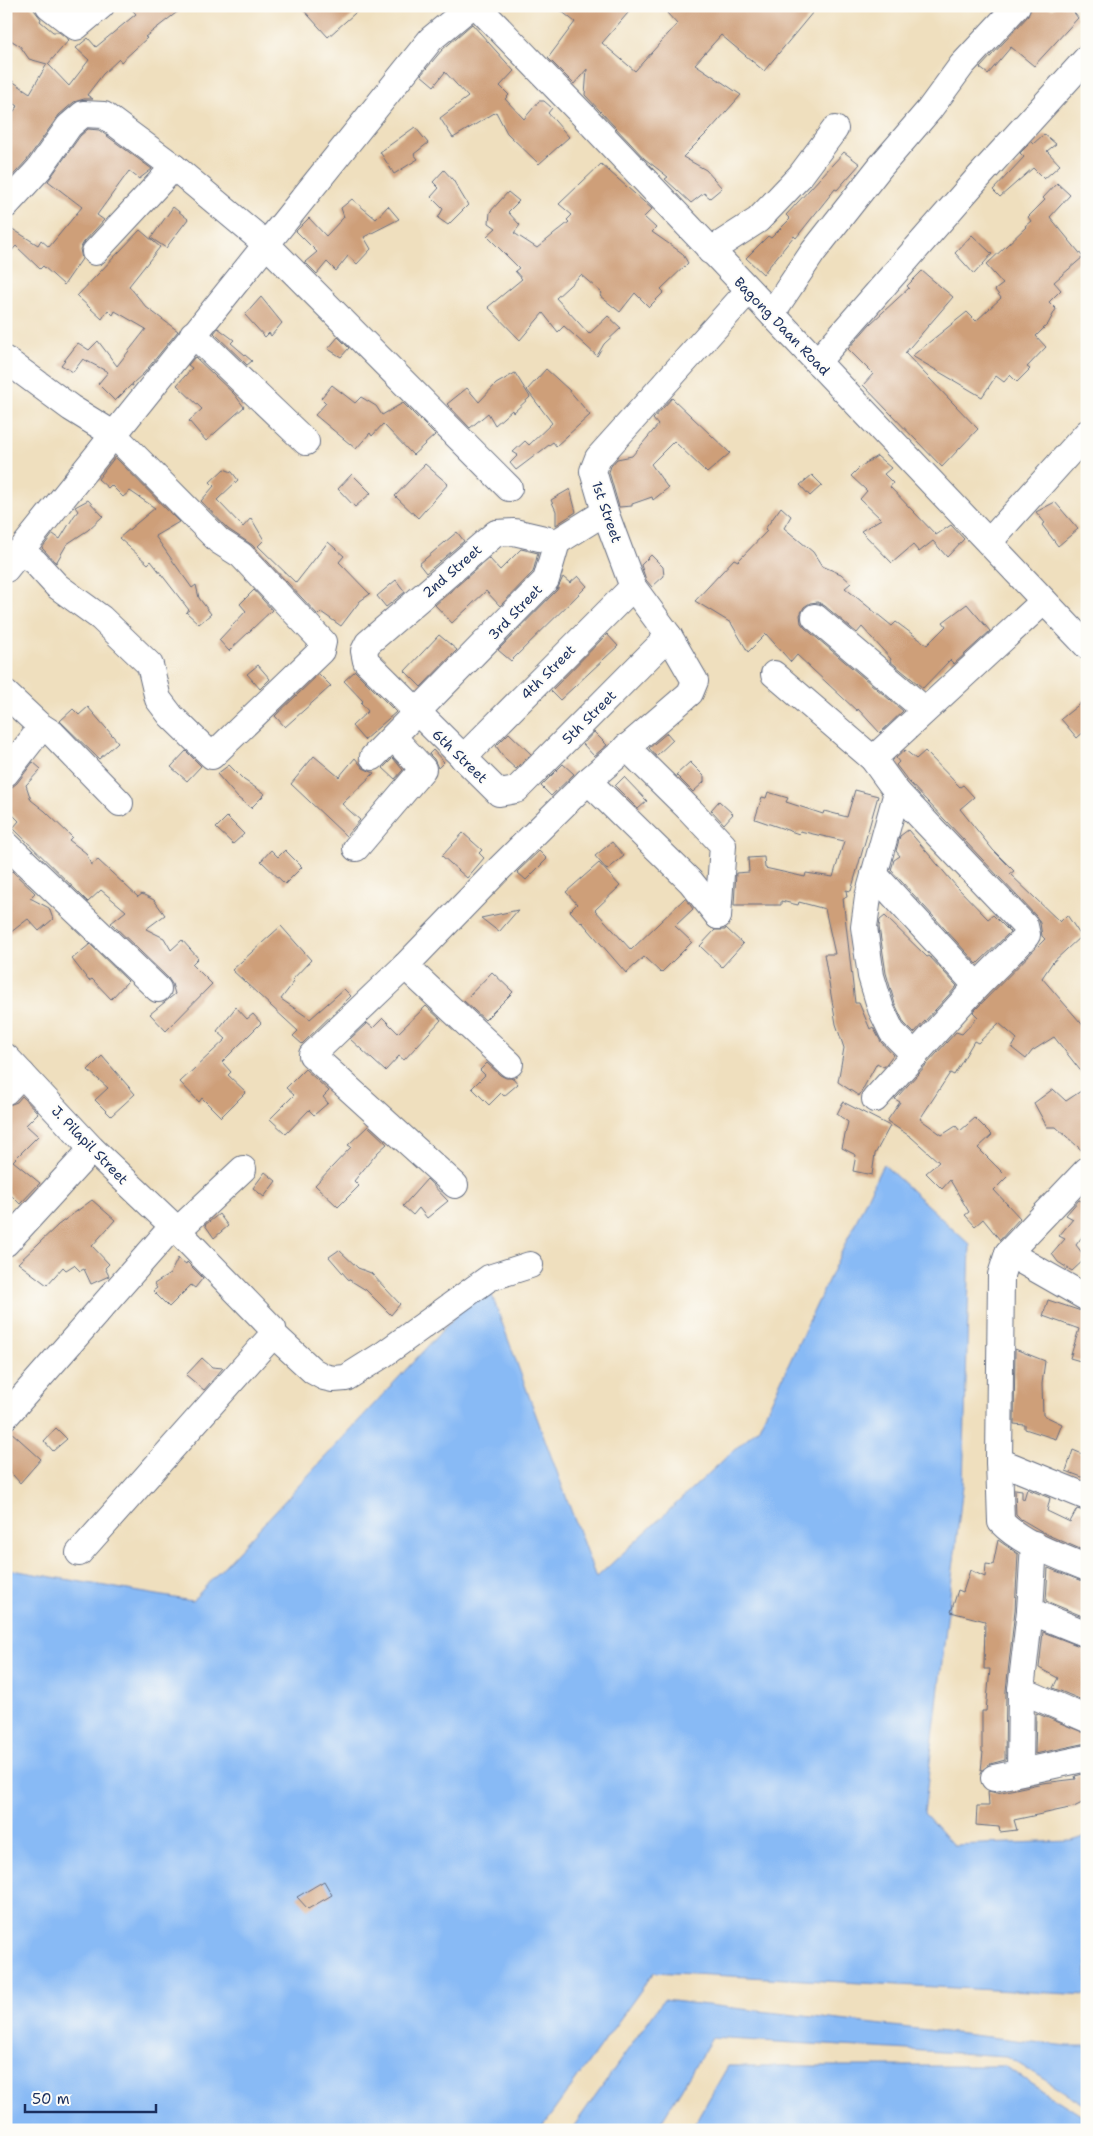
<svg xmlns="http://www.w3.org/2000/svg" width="1093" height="2136" font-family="'Shantell Sans',sans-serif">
	<rect width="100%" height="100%" fill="#fdfcf7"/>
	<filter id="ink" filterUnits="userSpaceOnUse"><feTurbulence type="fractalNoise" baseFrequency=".02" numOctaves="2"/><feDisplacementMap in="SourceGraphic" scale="10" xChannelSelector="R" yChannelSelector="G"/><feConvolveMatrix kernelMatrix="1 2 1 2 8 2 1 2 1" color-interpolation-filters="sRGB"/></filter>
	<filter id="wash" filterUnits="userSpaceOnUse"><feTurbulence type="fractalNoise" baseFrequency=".0096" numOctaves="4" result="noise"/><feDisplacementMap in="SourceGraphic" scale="20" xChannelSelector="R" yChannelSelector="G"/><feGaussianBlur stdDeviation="1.12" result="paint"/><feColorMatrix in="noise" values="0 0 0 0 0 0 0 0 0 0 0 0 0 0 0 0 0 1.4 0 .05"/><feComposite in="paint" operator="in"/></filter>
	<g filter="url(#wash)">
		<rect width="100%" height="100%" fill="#efdfbe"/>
		<g fill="#88baf5" stroke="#5274aa">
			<path d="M883,1164L970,1245L963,1485L924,1813L953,1845L1072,1841L1087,1836V1995L654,1972L540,2130H6V1569L192,1601L487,1282L596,1578L759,1427Z"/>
			<path d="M663,2000L1068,2046H1087V2106L1006,2056L712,2038L656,2130H571Z"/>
			<path d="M728,2066H1004L1087,2119V2130H691Z"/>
		</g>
		<g id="blocks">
			<g fill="#ce9f79">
				<path d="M6,6H31L41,19L40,21L53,32H59L69,40L48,64L69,86L89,60L76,48L88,38L96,47L136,14L129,6H185L145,37L147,38L121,62L119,59L103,74L87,95L93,99H84L74,102L59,115L27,160L6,183V121L18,106L6,98V77L30,93L47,64L29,59L20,46L6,37Z"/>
				<path d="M300,6H363L328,37Z"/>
				<path d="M555,6H634L602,43L635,71L677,24L667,13L672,6H818L764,71L721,35L695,64L741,95L711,129L683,157L706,170L722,188L710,198L704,193L691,203L665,179L668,177L645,159L585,95L587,69L574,84L548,58L575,22Z"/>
				<path d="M1032,6H1048L1052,9L1057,6H1069L1078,18L1034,66L1011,47L988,74L980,68L1028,16Z"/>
				<path d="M472,24L514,71L500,86L509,95L505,99L524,119L539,101H544L552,108L548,113L569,137L539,164L507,133L496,112L453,138L440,118L468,97L445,72L434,86L421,75L442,50Z"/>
				<path d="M415,127L428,143L414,154L418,159L394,174L380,152Z"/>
				<path d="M88,129L99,130L152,169L139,179L129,171L97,215L104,220L84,242L80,249L82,259L64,285L43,266L40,269L16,246L6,257V225L38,245L41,240L49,247L82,207L48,181L80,136Z"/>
				<path d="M1044,134L1056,144L1047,151L1060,165L1044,179L1033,168L1000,197L993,190L1024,157L1020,153L1031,142L1033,144Z"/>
				<path d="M844,152L860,164L837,190L835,189L796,238L794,236L763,274L746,258L768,236L771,238L790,219L786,215Z"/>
				<path d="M601,164L652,209L644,217L656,228L652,232L682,253L688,263L661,289L664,292L649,307L635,293L620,312L600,296L602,293L581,275L556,298L589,334L608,316L621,328L604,344L597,356L564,326L558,332L543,313L520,340L488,307L522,279L515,271L519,268L487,236L496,228L489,223L490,212L508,192L519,201L508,212L520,225L514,233L537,248L569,222L567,220L572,215L559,204Z"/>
				<path d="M444,170L453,180L468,205L448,225L438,218L443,209L431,197L439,188L433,182Z"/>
				<path d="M1057,183L1070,195L1050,217L1083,257L1054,282L1061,290L1049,302L1056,309L1048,324L1036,336L1046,347L1027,367L1030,369L1017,382L1010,375L1004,382L996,376L982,397L912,356L967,312L976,321L1001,298L995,290L1003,284L986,265L1026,227L1025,226L1031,221L1028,217L1045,200L1043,198Z"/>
				<path d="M352,199L376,219L388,206L399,219L364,237L371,249L357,264L348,256L336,271L327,262L317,274L305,262L317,252L296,231L309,218L326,236L344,217L341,208Z"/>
				<path d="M173,207L188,219L166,248L151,238Z"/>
				<path d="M140,230L160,247L129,286L146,307L178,331L144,373L132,384L133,386L131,385L115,401L98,384L108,372L83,359L73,372L61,365L78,343L89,350L98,341L117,366L146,329L115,311L113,315L108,310L102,319L77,296Z"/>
				<path d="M972,235L992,254L974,274L955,253Z"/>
				<path d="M922,271L953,297L905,353L978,429L942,467L863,385L873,374L848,349L870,324L909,288L907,286Z"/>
				<path d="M261,297L282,323L271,336L269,333L265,337L245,315Z"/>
				<path d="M218,328L234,340L231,343L252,361L247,365L214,333Z"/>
				<path d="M338,337L349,348L341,357L328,349Z"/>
				<path d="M195,357L235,395L244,407L206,441L189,421L202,409L177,385L192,368L188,365Z"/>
				<path d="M546,369L569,390L590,415L556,446L553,442L516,470L510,463L518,455L513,452L525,441L529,445L552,423L527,390Z"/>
				<path d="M515,373L530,397L513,413L512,410L495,425L488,413L470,428L447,404L467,388L479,402L496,384Z"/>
				<path d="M332,385L355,403L361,397L376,406L382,415L403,403L435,435L413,455L383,424L372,436L370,433L356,449L315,415L326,403L321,398Z"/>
				<path d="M672,398L730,453L707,473L674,441L651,464L668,488L653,500L652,497L632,504V506L619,507L609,472L611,466L617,459L632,456L658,425L653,419Z"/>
				<path d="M877,456L891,468L884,474L893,483L890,487L936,535L951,525L964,539L947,557L933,541L919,552L913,545L892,563L861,531L881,519L860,499L867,491L851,476L860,467Z"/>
				<path d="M115,457L179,522L155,536L192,588L196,585L199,598L211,614L199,624L186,612L189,610L151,561L148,564L119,538L155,508L130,491L123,497L111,485L108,488L98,479Z"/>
				<path d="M425,464L448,484L418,518L395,496Z"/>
				<path d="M224,469L232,472L238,480L217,500L243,527L251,518L264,540L258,546L296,583L328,542L344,556L339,562L370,594L360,601L341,626L321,612L318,615L252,545L228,529L201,501L214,486L210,482Z"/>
				<path d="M352,474L371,493L355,507L338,489Z"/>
				<path d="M812,475L822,485L810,496L800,485Z"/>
				<path d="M570,489L576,512L556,525V511L551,500Z"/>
				<path d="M88,500L103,516L88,530L67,544L56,563L42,548L53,534L60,539L74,516L78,511L75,507Z"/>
				<path d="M1055,502L1078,529L1058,546L1042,525L1045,523L1036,512Z"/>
				<path d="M781,507L791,516L784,528L813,552L822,566L841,574L851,583L845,588L892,626L896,622L927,645L946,626L943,622L967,604L990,631L954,664L950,660L923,688L890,661L891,659L862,627L857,633L825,606L818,602L810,603L804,607L800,615L801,623L805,628L903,711L880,733L858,709L857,711L797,655L791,662L766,634L748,652L731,623L695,601L734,559L738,561L767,531L765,529Z"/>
				<path d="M457,532L464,541L426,573L419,564Z"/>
				<path d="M521,549L538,553L533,572L500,606L486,591L452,623L435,605L489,558L500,570Z"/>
				<path d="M651,555L663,567L664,576L652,587L646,580L641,565Z"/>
				<path d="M578,576L587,586L511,661L498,650L557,590L563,577L570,583Z"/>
				<path d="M396,580L405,592L386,607L377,596Z"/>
				<path d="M254,590L272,610L229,651L219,640L246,611L240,604Z"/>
				<path d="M607,634L618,646L560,700L551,691Z"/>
				<path d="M439,635L457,650L421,687L405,671Z"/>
				<path d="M258,665L270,679L260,689L247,674Z"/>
				<path d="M355,671L396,712L364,740L352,726L368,711L361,703L363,701L344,681Z"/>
				<path d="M319,674L331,686L285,727L275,716Z"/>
				<path d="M1087,698V729L1077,738L1061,719Z"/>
				<path d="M88,707L118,742L99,759L60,721L73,709L79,715Z"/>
				<path d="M594,732L607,745L594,756L583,744Z"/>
				<path d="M509,733L531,754L516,769L506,760L496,746Z"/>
				<path d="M667,733L673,740L656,756L649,748Z"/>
				<path d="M433,750L444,762L438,768L434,759L429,754Z"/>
				<path d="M905,750L916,759L925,751L960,787L963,785L974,797L960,809L993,850L1014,871L1010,874L1060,922L1067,915L1081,936L1052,963L1042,978L1087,1030V1079L1054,1037L1032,1051L1026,1059L1012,1048L1017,1039L999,1023L978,1043L974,1041L954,1075L950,1073L920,1119L942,1135L956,1126L960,1131L975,1118L992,1135L978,1148L1007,1177L994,1190L1020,1218L1000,1240L983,1219L975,1226L965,1215L969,1212L950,1180L942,1189L926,1173L939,1162L911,1137L887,1121L900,1102L895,1099L898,1096L956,1032L962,1034L978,1017L973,1012L1045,939L1042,936L1040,923L1036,916L909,782L896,765L899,762L896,758Z"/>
				<path d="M186,751L201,766L187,781L171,767Z"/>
				<path d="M314,756L339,777L355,758L363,768L374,773L342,804L360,820L346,836L291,784Z"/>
				<path d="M393,758L403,770L395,779L383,768Z"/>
				<path d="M33,762L41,769L26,785L31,800L45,811L72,837L69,840L86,853L91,865L98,860L138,897L142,894L154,900L165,915L146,929L164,938L171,950L182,940L198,958L192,964L212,984L166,1031L150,1014L175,994L172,984L168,978L111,923L126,911L101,890L88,902L13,828L19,821L6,808V788L12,787L17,783Z"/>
				<path d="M690,762L704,776V782L693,792L676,775Z"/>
				<path d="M563,764L574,774L551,796L541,786Z"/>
				<path d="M229,765L244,780L265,794L251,808L238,798L217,774Z"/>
				<path d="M624,777L647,801L638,809L615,786Z"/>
				<path d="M855,790L878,796L851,891L846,890L847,897L843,898L855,1003H859L870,1029L873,1027L881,1042L893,1055L884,1067L877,1063L859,1096L838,1082L844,1048L836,1024L824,954H835L825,909L799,902L798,905L781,901V905H734L736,873L749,872L748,858L764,857L765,868L805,877L806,873L833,877L844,841L800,831L799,834L755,819L762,797L766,798L768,792L788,798L786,802L823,814L824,811L847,817Z"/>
				<path d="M719,801L733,814L724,824L711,810Z"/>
				<path d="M227,817L244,834L233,844L216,828Z"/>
				<path d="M908,830L956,886L988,919L993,915L1010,932L977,964L891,870L894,860L900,856L896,851L900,836Z"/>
				<path d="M463,833L482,850L479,853L484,858L467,878L442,856Z"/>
				<path d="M612,842L624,856L607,870L595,856Z"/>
				<path d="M271,850L278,857L285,850L302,867L285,884L261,861Z"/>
				<path d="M539,851L547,859L526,880L517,872Z"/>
				<path d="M599,863L620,886L595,910L631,950L685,898L693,909L675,926L692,942L661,973L644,957L626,973L582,922L581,923L570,911L577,904L566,892Z"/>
				<path d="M12,871L35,893L30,898L49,908L53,919L39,931L28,919L6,936V877Z"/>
				<path d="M518,910L499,932L481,918Z"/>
				<path d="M885,916L927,957L929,956L957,986L914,1033L904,1023L895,1004L886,973L879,927L880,920Z"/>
				<path d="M281,926L311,960L292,980L294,982L281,999L310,1019L344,989L351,996L302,1044L293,1036L298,1031L232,970Z"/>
				<path d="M726,928L743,944L722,967L700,946L715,930H725Z"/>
				<path d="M90,944L128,981L111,999L92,979L89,981L72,959Z"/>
				<path d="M492,972L513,992L485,1020L464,1001Z"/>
				<path d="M426,1006L441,1020L404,1060L399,1056L385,1071L350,1039L367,1023L373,1028L383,1018L398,1033Z"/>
				<path d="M236,1007L247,1019L253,1014L261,1023L222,1062L231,1072L228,1075L246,1092L221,1117L202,1098L199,1102L180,1082L226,1039L217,1031Z"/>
				<path d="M102,1056L135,1094L111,1116L95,1100L108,1088L88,1070Z"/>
				<path d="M487,1063L500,1075L506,1078H513L518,1084L504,1096L501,1093L489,1105L472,1088L485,1075L480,1070Z"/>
				<path d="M305,1069L329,1091L323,1097L328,1103L314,1115L309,1110L286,1134L270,1119L294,1095L286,1088Z"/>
				<path d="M1087,1087V1155L1056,1127H1047L1034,1103L1053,1089L1066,1101Z"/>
				<path d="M22,1096L38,1113L26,1125L38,1136L13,1161L40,1183L20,1204L6,1190V1106L17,1102Z"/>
				<path d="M843,1102L890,1126L875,1154L872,1175L853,1171L856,1155L842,1148L848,1122L837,1114Z"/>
				<path d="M368,1126L387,1144L378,1152L354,1181L359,1186L338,1207L315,1185L351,1147L348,1145Z"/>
				<path d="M265,1172L276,1181L264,1197L253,1188Z"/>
				<path d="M427,1179L448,1201L427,1218L419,1208L413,1215L403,1206Z"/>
				<path d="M92,1200L115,1220L92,1246L109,1264L105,1268L109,1276L91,1284L84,1269L80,1271L74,1265L66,1270L63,1267L47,1285L18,1263L58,1225Z"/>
				<path d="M1079,1200L1086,1203L1087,1202V1230L1076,1245L1086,1258L1072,1271L1058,1262L1052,1254L1065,1239L1059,1236L1073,1219L1066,1215Z"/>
				<path d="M219,1214L228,1226L214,1238L205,1225Z"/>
				<path d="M339,1250L358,1268L371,1273L400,1304L391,1315L366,1290L348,1279L329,1257Z"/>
				<path d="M178,1258L186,1264L187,1262L203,1278L195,1288L191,1285L169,1307L153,1291L157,1288L154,1284L170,1274Z"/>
				<path d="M1048,1300L1087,1313V1363L1070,1358L1079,1329L1043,1316Z"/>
				<path d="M1015,1349L1045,1361L1042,1384L1043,1415L1062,1424L1056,1439L1025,1429V1425L1014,1424Z"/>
				<path d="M202,1358L212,1367L223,1368L204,1390L186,1375Z"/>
				<path d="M56,1428L67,1439L53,1451L44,1441Z"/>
				<path d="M9,1430L41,1459L20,1483L6,1467V1431Z"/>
				<path d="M1073,1450L1087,1456V1479L1066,1471Z"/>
				<path d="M1015,1489L1022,1490V1498L1024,1499L1027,1489L1050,1498L1047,1511L1070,1522L1077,1509L1087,1512V1552L1048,1535L1019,1518L1016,1515Z"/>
				<path d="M998,1540L1018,1554L1015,1610L1006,1690L1005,1760L990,1764L981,1771L983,1752H982V1711H986L990,1669H984L985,1621L951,1612L958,1590L963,1592L970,1570L985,1577L986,1564L993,1565Z"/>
				<path d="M1048,1568L1087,1583V1618L1046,1601Z"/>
				<path d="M1043,1632L1087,1649V1702L1053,1688L1058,1678L1039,1668Z"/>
				<path d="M1036,1713L1087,1734V1743L1035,1754Z"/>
				<path d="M1087,1773V1803L1084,1802L1074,1807L1014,1820L1017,1830L1000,1832L999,1827L976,1825L977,1806H989L988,1791L997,1793L1043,1783L1076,1779L1075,1776Z"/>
				<path d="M324,1881L332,1895L308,1909L297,1897Z"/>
			</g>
		</g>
	</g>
	<g filter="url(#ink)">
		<use href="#blocks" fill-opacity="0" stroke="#656d80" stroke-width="1"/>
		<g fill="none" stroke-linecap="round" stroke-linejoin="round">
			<defs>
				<g id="minor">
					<path d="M49,6L76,27L101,6"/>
					<path d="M477,6L582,114L1087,646"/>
					<path d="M6,205L39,169L69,126L83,114L104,115L174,167L266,244L509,488"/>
					<path d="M710,251L758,220L800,176L835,129"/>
					<path d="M95,252L174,167"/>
					<path d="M772,313L813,252L880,167L929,110L962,65L1017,6"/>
					<path d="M193,334L306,442"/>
					<path d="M6,360L71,408L113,434L219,541L241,555L323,642L321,651L212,756L171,716L158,699L150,665L101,618L57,586L35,562L20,551"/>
					<path d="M817,362L977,179L1087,58"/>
					<path d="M557,542L514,532L496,533L368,643L364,651L366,661L499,793L516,790L669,636"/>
					<path d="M989,542L1087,433"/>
					<path d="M6,569L431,39L471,6"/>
					<path d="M815,617L925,710"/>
					<path d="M774,674L873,759L897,792L1025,926L1027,935L1023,940L977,986L875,1099"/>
					<path d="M6,694L39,725L53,734L120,803"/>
					<path d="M626,747L690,810L723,845L718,916"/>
					<path d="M373,757L546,580L557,542L605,512"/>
					<path d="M463,758L633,587"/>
					<path d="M873,759L1044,601"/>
					<path d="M6,773L38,732L39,725"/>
					<path d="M588,781L691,882L718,916"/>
					<path d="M897,792L868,897L864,927L871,976L881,1009L892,1032L915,1055"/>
					<path d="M6,844L158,989"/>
					<path d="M356,848L423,769L393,737"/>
					<path d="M874,874L977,986"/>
					<path d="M405,966L510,1064"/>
					<path d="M6,1057L92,1149L173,1226L273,1329L270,1338L79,1553"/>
					<path d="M6,1091L22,1074"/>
					<path d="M1087,1170L1008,1253L1001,1275L999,1461L1001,1522C1023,1545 1058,1555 1087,1568"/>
					<path d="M455,1185L312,1055L405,966L501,867L588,781L690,693L695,681L669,636L633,587L605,512L593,471L598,458L748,291"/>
					<path d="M177,1231L243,1169"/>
					<path d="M6,1243L92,1149"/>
					<path d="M1008,1253L1087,1298"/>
					<path d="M273,1334L313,1371L324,1377L333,1379L346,1378L384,1354L489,1278L530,1265"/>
					<path d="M6,1416L173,1226"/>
					<path d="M999,1461L1087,1497"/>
					<path d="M1030,1611L1087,1634"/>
					<path d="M1021,1690L1087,1719"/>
					<path d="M1020,1772L1021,1690L1030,1611L1034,1544"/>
					<path d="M994,1778L1087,1758"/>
				</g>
			</defs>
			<use href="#minor" stroke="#656d80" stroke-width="28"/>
			<use href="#minor" stroke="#fff" stroke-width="26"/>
		</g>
	</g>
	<g text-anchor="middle" stroke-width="4" stroke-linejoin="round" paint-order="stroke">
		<g font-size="14" fill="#1b2f5e" stroke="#fdfcf7">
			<text transform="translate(782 326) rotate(46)" y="5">Bagong Daan Road</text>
			<text transform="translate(607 512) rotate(71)" y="5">1st Street</text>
			<text transform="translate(452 571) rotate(-41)" y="5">2nd Street</text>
			<text transform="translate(515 612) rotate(-46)" y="5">3rd Street</text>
			<text transform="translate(548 672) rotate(-45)" y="5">4th Street</text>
			<text transform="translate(589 717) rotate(-45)" y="5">5th Street</text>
			<text transform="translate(460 756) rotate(44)" y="5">6th Street</text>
			<text transform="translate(90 1145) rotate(46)" y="5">J. Pilapil Street</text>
		</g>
	</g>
	<rect width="1093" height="2136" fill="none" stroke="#fdfcf7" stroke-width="25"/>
	<path d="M25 2104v8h131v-8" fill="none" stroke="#1b2f5e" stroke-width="2.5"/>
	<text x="32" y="2104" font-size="15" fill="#1b2f5e" stroke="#fdfcf7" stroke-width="4" paint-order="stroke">50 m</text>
</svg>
